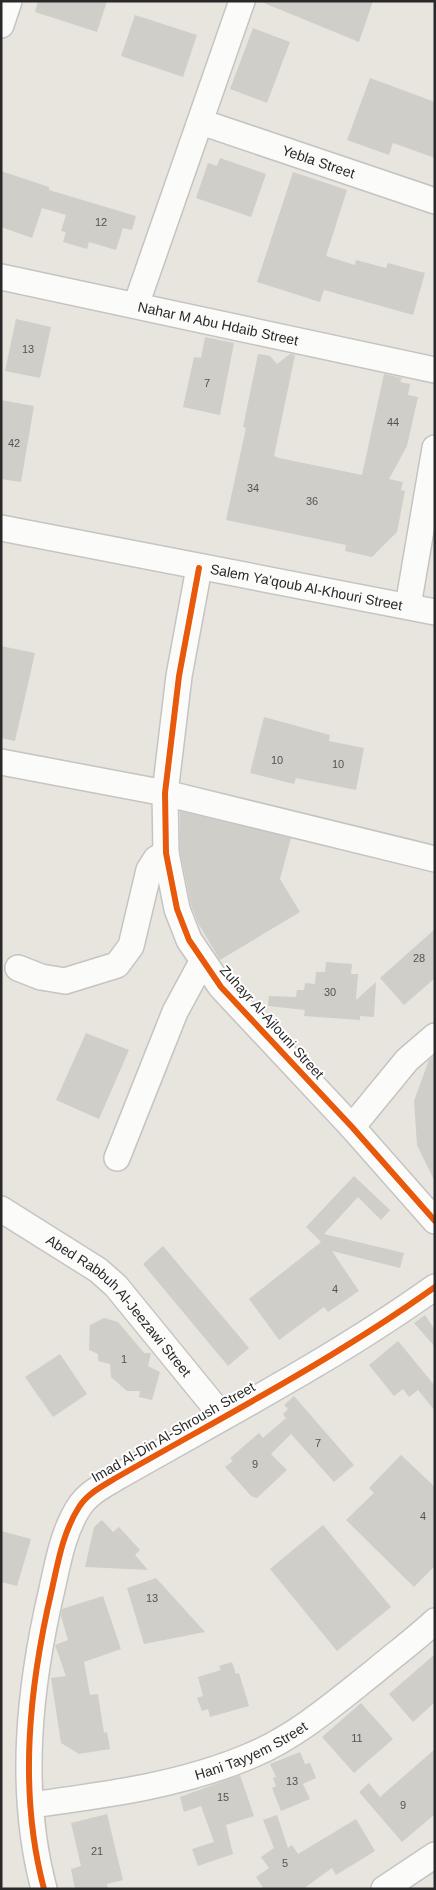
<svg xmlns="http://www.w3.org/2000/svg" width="436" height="1890" font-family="Arial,sans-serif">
	<rect width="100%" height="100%" fill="#e7e5de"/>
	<g fill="#d0cec9">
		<path d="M38,1H107L97,32L35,12Z"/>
		<path d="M259,1H373L359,42Z"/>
		<path d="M135,15L197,35L183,77L121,56Z"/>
		<path d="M253,28L290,42L267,103L230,89Z"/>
		<path d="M370,78L435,102V158L393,143L389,155L347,140Z"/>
		<path d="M220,158L266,174L251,217L196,198L208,163L217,166Z"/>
		<path d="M1,171L49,187V190L136,216L132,230L123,228L116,250L89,242L87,249L63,242L66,232L61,231L66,215L42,208L32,238L1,227Z"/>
		<path d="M293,172L347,190L326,256L355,265L356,260L386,268L388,263L425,273L413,315L324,290L320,302L257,282Z"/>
		<path d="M16,319L51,327L40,378L5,371Z"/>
		<path d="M205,337L234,343L220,415L183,407L194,357L201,358Z"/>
		<path d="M258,354L270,356L277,364L290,354L295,355L274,456L279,458L362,475L384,374L402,378L400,382L410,384L408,395L418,397L407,446L389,479L403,482L401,490L405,491L397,532L372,557L345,551L346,545L226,520L246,428L243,427Z"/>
		<path d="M1,400L34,406L21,482L1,479Z"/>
		<path d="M1,646L35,653L15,741L1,738Z"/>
		<path d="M264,717L330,735L329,741L364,748L356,790L296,778L294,784L250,773Z"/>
		<path d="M180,811L291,838L280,879L300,912L220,960L198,923L191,905L180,851Z"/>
		<path d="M435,929V978L404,1005L380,978Z"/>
		<path d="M326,962L352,964L351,974H358L356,1000L376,982L374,1017L360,1016V1020L304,1016L305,1010L268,1006L269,996L296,997L297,990H304L305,983L315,984L316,972H325Z"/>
		<path d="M86,1033L129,1050L99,1119L56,1100Z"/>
		<path d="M435,1055V1182L417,1145L414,1101L429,1060Z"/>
		<path d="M354,1176L390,1210L381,1220L358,1197L324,1234L404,1253L400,1268L332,1251L359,1291L328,1312L324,1307L279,1340L249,1299L321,1242L306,1227Z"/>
		<path d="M163,1246L249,1348L228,1366L143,1264Z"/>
		<path d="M425,1315L435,1330V1347L414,1323Z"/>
		<path d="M104,1318L118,1322L144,1353H151L148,1366L160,1372L152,1400L139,1397L140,1391H127L111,1377L110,1364L98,1361V1354L89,1350L90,1325Z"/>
		<path d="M398,1341L435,1386V1411L418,1390L409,1397L403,1389L394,1396L369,1365Z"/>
		<path d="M60,1354L87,1394L53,1417L25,1377Z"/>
		<path d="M294,1396L354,1465L334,1482L291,1434L271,1454L287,1470L257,1498L251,1496L225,1467L233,1461L230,1458L259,1433L263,1438L286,1418L283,1414L288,1409L284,1405Z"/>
		<path d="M401,1455L435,1487V1566L414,1587L346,1520L374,1493L369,1488Z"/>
		<path d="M102,1520L113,1532L119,1527L140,1550L135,1555L148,1570L85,1567L94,1527Z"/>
		<path d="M323,1525L391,1607L337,1651L270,1569Z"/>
		<path d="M1,1531L31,1539L17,1586L1,1582Z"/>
		<path d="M156,1578L205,1632L144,1644L127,1588Z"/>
		<path d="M103,1596L121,1649L84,1662L90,1695L98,1694L104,1733L107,1732L110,1749L79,1754L61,1743L51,1678L66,1676L55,1645L68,1640L61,1616L62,1609Z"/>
		<path d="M435,1654V1702L413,1722L389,1694Z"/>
		<path d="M232,1662L236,1674L239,1673L249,1706L210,1717L208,1709L202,1711L197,1698L203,1696L198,1677L221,1670L219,1666Z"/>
		<path d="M361,1703L393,1739L354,1773L322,1737Z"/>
		<path d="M435,1749V1814L402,1842L359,1792L369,1783L380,1797Z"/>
		<path d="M300,1752L305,1764L310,1763L316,1778L303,1784L310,1799L281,1811L272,1788L276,1786L273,1778L276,1777L270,1764Z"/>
		<path d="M240,1775L254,1816L226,1825L233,1854L198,1866L192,1849L214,1842L201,1806L184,1812L180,1797Z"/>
		<path d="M107,1814L123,1880L107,1884L108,1889H75L71,1869L81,1866L71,1823Z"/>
		<path d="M277,1815L288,1848L292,1845L298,1854L356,1819L375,1851L336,1875L332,1868L303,1889H264L256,1877L269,1868L261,1857L274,1848L263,1820Z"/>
	</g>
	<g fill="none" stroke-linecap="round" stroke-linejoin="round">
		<defs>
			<g id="minor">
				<path d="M1,25L9,1"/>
				<path id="s1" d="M201,122L435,201"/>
				<path id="s2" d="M1,277L435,370"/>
				<path d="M136,305L242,1"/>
				<path id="s3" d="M1,528L435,612"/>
				<path d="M199,568L179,676L165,793L166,853L177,909L189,940L221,987L352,1127L435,1221"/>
				<path d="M408,606L435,448"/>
				<path d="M1,762L165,793L435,859"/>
				<path d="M18,968L41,977L65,981L117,965L131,946L149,870L156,859L166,853"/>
				<path d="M352,1127L407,1060L435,1036"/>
				<path d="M117,1158L175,1012L202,962"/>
				<path id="s4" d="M1,1209L98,1270L116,1286L223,1417"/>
				<path id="s5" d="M31,1805C105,1795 183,1785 252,1755C297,1736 336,1702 374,1672C394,1655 416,1639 435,1621"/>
				<path d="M44,1889C18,1791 29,1687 52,1589C58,1562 63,1532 79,1507C87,1494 101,1487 114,1479C222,1417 333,1360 435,1287"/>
				<path d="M384,1889L435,1855"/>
			</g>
		</defs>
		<use href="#minor" stroke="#c5c4c3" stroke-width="28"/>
		<use href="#minor" stroke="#fbfbfa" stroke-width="25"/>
		<defs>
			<g id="cycleway">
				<path d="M199,568L179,676L165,793L166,853L177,909L189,940L221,987L352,1127L435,1221"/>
				<path d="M44,1889C18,1791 29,1687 52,1589C58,1562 63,1532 79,1507C87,1494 101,1487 114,1479C222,1417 333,1360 435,1287"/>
			</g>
		</defs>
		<use href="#cycleway" stroke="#fff" stroke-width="9"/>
		<use href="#cycleway" stroke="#e8590c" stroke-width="6"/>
	</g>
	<g text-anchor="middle" stroke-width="4" stroke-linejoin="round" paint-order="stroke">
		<g font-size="11" fill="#545352">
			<text x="101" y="226">12</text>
			<text x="28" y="353">13</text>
			<text x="207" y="387">7</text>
			<text x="393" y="426">44</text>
			<text x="14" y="447">42</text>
			<text x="253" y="492">34</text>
			<text x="312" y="505">36</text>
			<text x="277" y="764">10</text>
			<text x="338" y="768">10</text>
			<text x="419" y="962">28</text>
			<text x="330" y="996">30</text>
			<text x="335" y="1293">4</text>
			<text x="124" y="1363">1</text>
			<text x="318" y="1447">7</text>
			<text x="255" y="1468">9</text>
			<text x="423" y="1520">4</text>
			<text x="152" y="1602">13</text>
			<text x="357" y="1742">11</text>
			<text x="292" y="1785">13</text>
			<text x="223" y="1801">15</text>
			<text x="403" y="1809">9</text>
			<text x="97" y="1855">21</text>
			<text x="285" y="1867">5</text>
		</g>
		<g font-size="14" fill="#292929" stroke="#fff">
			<text dy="5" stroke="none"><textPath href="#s1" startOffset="124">Yebla Street</textPath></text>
			<text dy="5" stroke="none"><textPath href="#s2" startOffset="222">Nahar M Abu Hdaib Street</textPath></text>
			<text dy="5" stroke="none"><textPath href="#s3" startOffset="311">Salem Ya'qoub Al-Khouri Street</textPath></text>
			<text transform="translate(272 1022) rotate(48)" y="5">Zuhayr Al-Ajlouni Street</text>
			<text dy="5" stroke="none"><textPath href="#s4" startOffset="154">Abed Rabbuh Al-Jeezawi Street</textPath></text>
			<text transform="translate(173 1432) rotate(-30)" y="5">Imad Al-Din Al-Shroush Street</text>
			<text dy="5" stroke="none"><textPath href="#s5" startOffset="228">Hani Tayyem Street</textPath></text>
		</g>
	</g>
	<rect width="436" height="1890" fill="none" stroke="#292929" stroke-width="5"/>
</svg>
